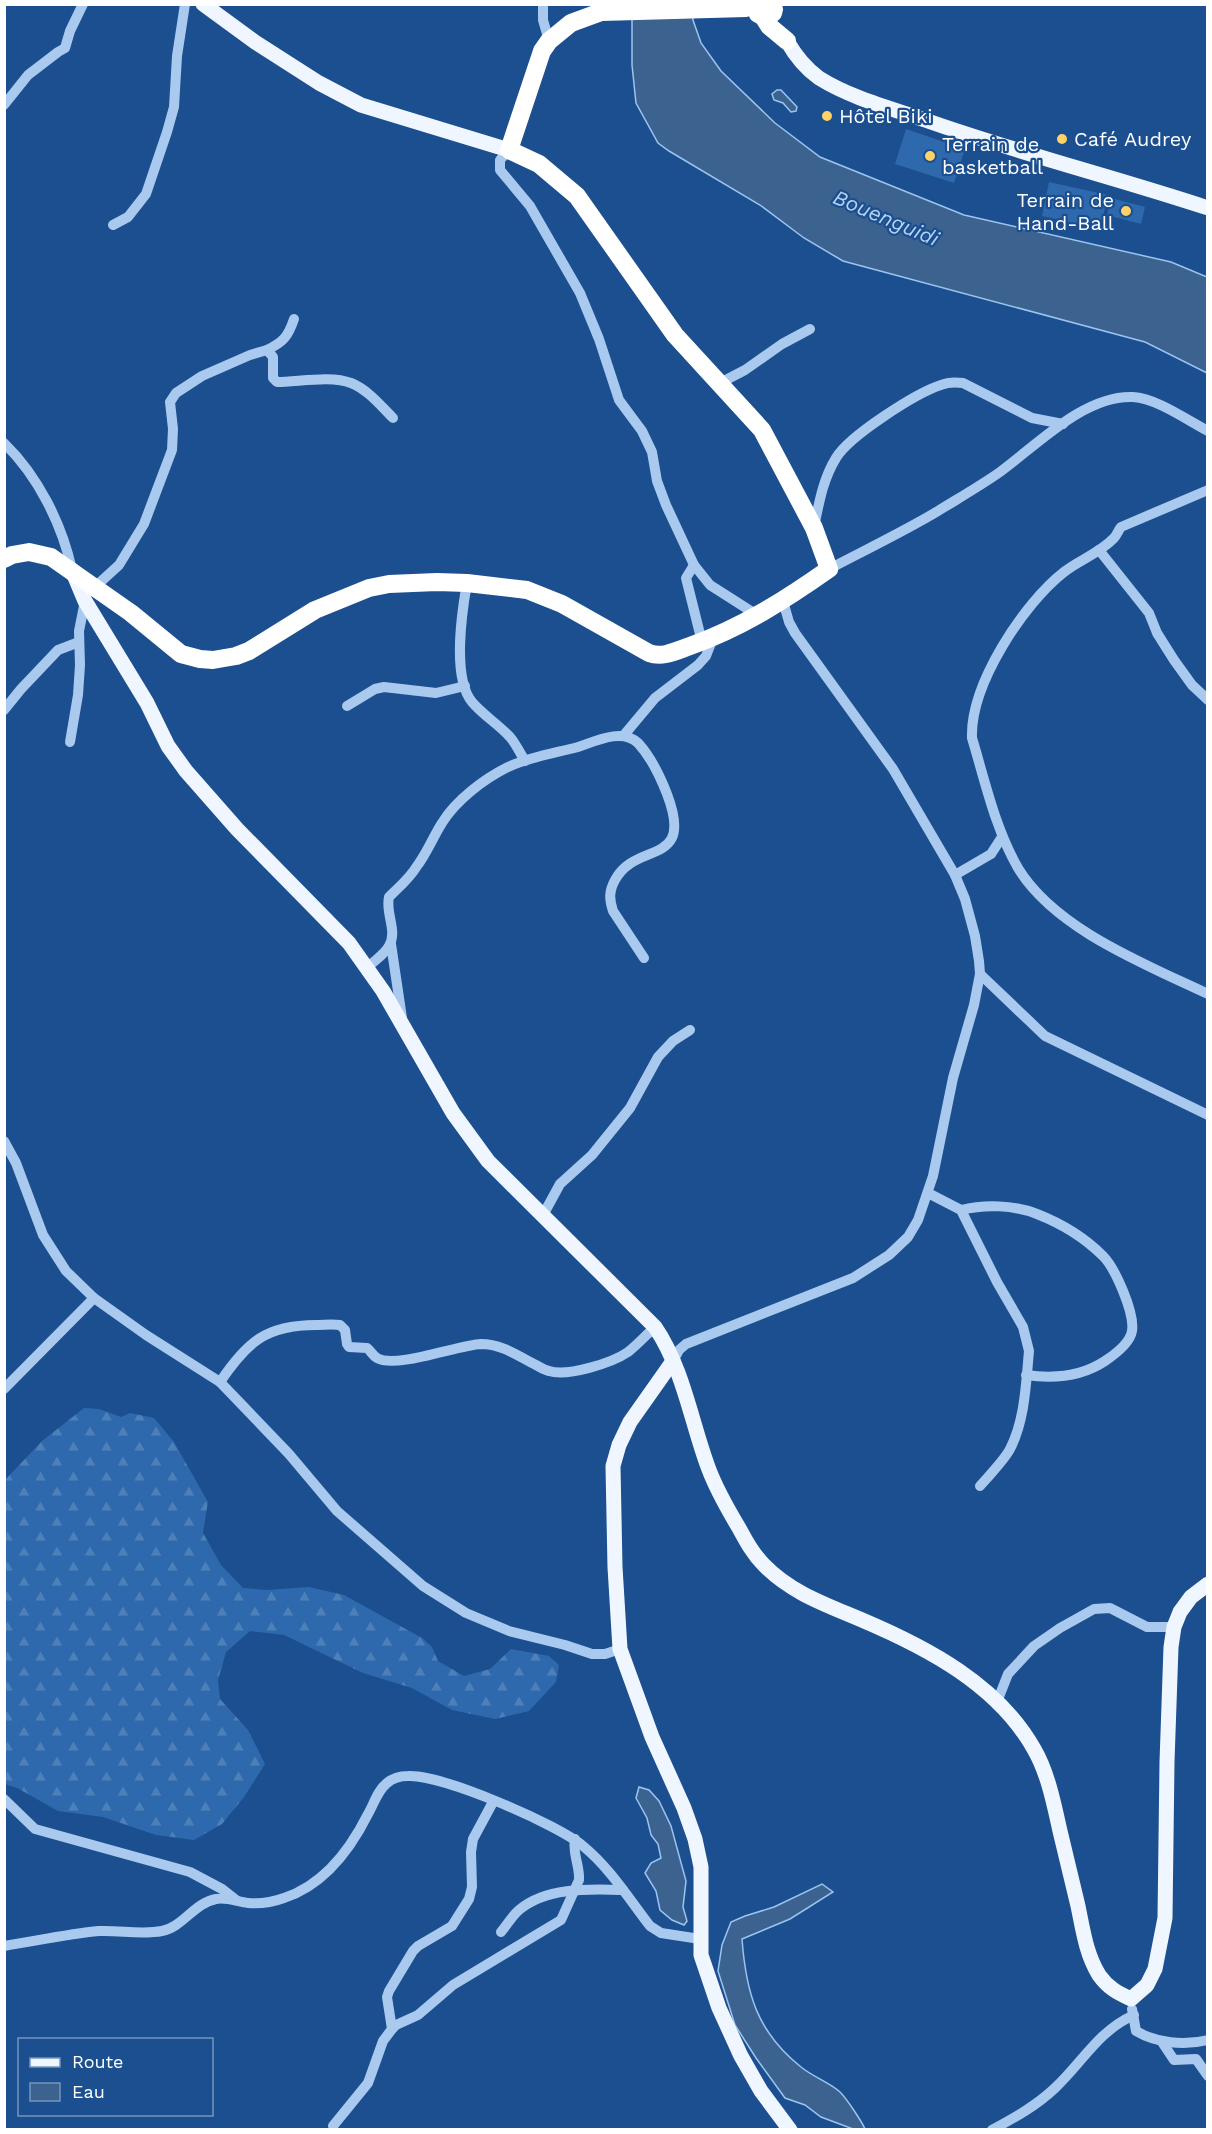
<svg xmlns="http://www.w3.org/2000/svg" width="1212" height="2134" font-family="'Work Sans',sans-serif">
	<defs>
		<pattern id="forest-firs" width="22" height="20" patternUnits="userSpaceOnUse" patternTransform="scale(1.5)"><rect width="22" height="20" fill="#2e69ad"/><path d="M5 1l3.5 6h-7zM16 11l3.5 6h-7z" fill="#4d80b9"/></pattern>
	</defs>
	<rect width="100%" height="100%" fill="#1b4f8f"/>
	<path fill="url(#forest-firs)" d="M84,1408L99,1409L121,1417L130,1413L154,1418L174,1442L208,1502L203,1533L221,1565L243,1588L267,1590L309,1587L344,1595L422,1638L432,1647L438,1661L464,1676L490,1669L511,1649L549,1656L559,1665L556,1682L529,1711L495,1719L452,1710L412,1688L363,1673L284,1635L250,1631L226,1652L218,1680L220,1699L248,1730L265,1764L244,1797L222,1824L194,1840L156,1835L103,1817L58,1811L19,1789L5,1784V1480L42,1441Z"/>
	<g fill="#2e69ad">
		<path d="M906,129L965,149L954,183L895,164Z"/>
		<path d="M1049,182L1108,195L1100,229L1042,216Z"/>
		<path d="M1111,198L1145,207L1141,224L1107,215Z"/>
	</g>
	<g fill="#3c6290" stroke="#9cc4f0" stroke-width="1.5">
		<path d="M632,5H692L693,20L701,43L721,71L775,123L820,157L964,215L1171,262L1207,277V373L1145,342L843,261L804,238L760,205L669,151L658,143L636,103L632,65Z"/>
		<path d="M777,90H781L797,107L796,111L791,112L783,103L774,100L772,94Z"/>
		<path d="M639,1787L649,1790L659,1801L671,1826L686,1881L683,1907L687,1921L684,1925L672,1920L660,1910L656,1891L645,1873L651,1863L661,1858L658,1844L651,1835L647,1818L636,1798Z"/>
		<path d="M822,1884L833,1892L790,1919L742,1939C746,1993 757,2032 801,2067C813,2077 829,2082 840,2092C847,2099 862,2122 865,2129H853L821,2117L805,2105L785,2098L756,2058L735,2025L718,1971L722,1945L731,1922L745,1916L774,1907Z"/>
	</g>
	<g fill="none" stroke-linecap="round" stroke-linejoin="round">
		<g stroke="#a9c9ee" stroke-width="10">
			<path d="M543,4V20L549,41"/>
			<path d="M4,105L28,75L58,52L65,48L70,31L83,4"/>
			<path d="M509,150L500,160V170L530,206L580,293L599,339L619,400L642,431L652,452L657,481L666,505L694,565L710,585L757,615"/>
			<path d="M113,225L128,217L146,194L167,132L174,107L177,56L185,4"/>
			<path d="M267,350C283,342 288,337 294,319"/>
			<path d="M720,383L745,370L782,344L810,329"/>
			<path d="M4,443C38,476 62,524 72,570"/>
			<path d="M1208,490L1121,527C1118,531 1117,535 1114,538C1100,553 1079,560 1064,572C1023,604 970,685 972,738C985,781 995,828 1018,868C1055,929 1145,964 1208,994"/>
			<path d="M814,527C819,503 823,479 836,458C849,436 916,393 941,385C948,382 955,382 963,383L1032,418L1063,424"/>
			<path d="M1099,550L1149,613L1157,633L1174,660L1192,685L1208,700"/>
			<path d="M694,565L686,578L702,642"/>
			<path d="M829,569C865,550 903,532 938,511C959,498 980,486 1000,472C1037,445 1084,395 1133,397C1156,398 1187,420 1208,431"/>
			<path d="M467,583C462,611 452,678 472,702C483,715 498,724 510,737C516,744 520,753 525,761"/>
			<path d="M96,586L119,565L144,524L172,450L173,429L170,402L176,393L202,376L250,355L267,350L273,357V378L277,382C298,382 331,375 351,383C367,389 381,406 393,418"/>
			<path d="M347,706L375,689L384,687L436,693L465,686"/>
			<path d="M4,710L21,689L58,650L79,642"/>
			<path d="M624,735L655,698L698,665L706,656L713,638"/>
			<path d="M70,742L78,695L80,665L79,631L85,601"/>
			<path d="M955,875L991,854L1002,837"/>
			<path d="M391,944L402,1018"/>
			<path d="M368,967C375,960 385,954 389,946C398,931 385,913 389,897C399,887 410,878 417,866C427,853 433,837 442,823C456,800 484,779 508,767C529,757 555,753 578,747C596,741 622,728 638,743C651,757 660,776 667,794C695,868 636,840 615,880C609,891 609,899 613,911L644,958"/>
			<path d="M980,974L1045,1036L1208,1115"/>
			<path d="M4,1141L16,1163L43,1235L66,1271L94,1298L146,1335L220,1382L289,1454L337,1511L423,1586L466,1613L509,1631L565,1645L592,1654H605L620,1649"/>
			<path d="M928,1193L961,1210L997,1282L1023,1327L1029,1351C1026,1383 1025,1420 1010,1449C1005,1459 988,1477 980,1486"/>
			<path d="M961,1210C985,1204 1014,1205 1037,1214C1060,1223 1085,1238 1103,1256C1115,1268 1135,1313 1132,1331C1130,1343 1114,1355 1105,1361C1081,1377 1054,1379 1026,1375"/>
			<path d="M542,1217L560,1184L592,1155L630,1108L658,1057L673,1041L690,1030"/>
			<path d="M673,1361L679,1350L686,1344L853,1278L889,1255L908,1237L918,1220L933,1176L953,1078L974,1005L980,974L979,961L975,936L965,899L955,875L893,769L795,633L789,622L783,601"/>
			<path d="M220,1382C247,1342 266,1325 316,1325C324,1325 332,1324 340,1325L345,1330L347,1344L349,1347L367,1348C371,1351 372,1355 377,1358C396,1369 458,1345 481,1344C502,1344 518,1356 536,1365C540,1367 544,1370 549,1371C567,1377 612,1363 628,1352C637,1345 646,1335 655,1327"/>
			<path d="M4,1389L94,1298"/>
			<path d="M997,1702L1008,1674L1034,1646L1060,1628L1094,1609L1110,1608L1147,1627H1174"/>
			<path d="M4,1799L35,1829L190,1872L222,1889L236,1900"/>
			<path d="M501,1932C507,1925 512,1916 519,1910C546,1887 589,1889 623,1890"/>
			<path d="M4,1946C36,1941 67,1934 99,1931C120,1930 141,1935 162,1931C183,1927 194,1903 216,1899C227,1897 238,1902 248,1903C259,1904 273,1902 284,1898C324,1885 350,1850 368,1814C374,1804 377,1791 387,1783C393,1778 400,1776 408,1776C441,1774 557,1824 583,1846C610,1868 629,1899 650,1926L661,1933L700,1939"/>
			<path d="M1132,2009L1136,2031C1156,2043 1184,2046 1208,2040"/>
			<path d="M392,2029L387,1997L389,1991L413,1951L418,1946L452,1926L469,1899L472,1887L471,1852L473,1839L493,1802"/>
			<path d="M1162,2042L1174,2060L1196,2059L1208,2076"/>
			<path d="M333,2126L368,2083L383,2041L392,2029L396,2025L418,2015L453,1985L561,1920L579,1880C580,1865 572,1854 575,1839"/>
			<path d="M992,2130C1014,2118 1036,2106 1055,2088C1082,2063 1098,2031 1134,2015"/>
		</g>
		<g stroke="#f0f6ff" stroke-width="15">
			<path d="M203,4L255,42L319,83L361,105L509,150"/>
			<path d="M787,41C795,55 805,68 819,78C851,98 890,108 925,120C1018,153 1114,177 1208,208"/>
			<path d="M72,570L85,601L147,703L168,746L186,771L237,829L349,943L383,991L453,1113L488,1161L655,1327C683,1368 691,1421 708,1467C716,1489 727,1508 739,1528C746,1541 753,1554 764,1565C791,1593 827,1605 862,1620C928,1648 998,1685 1034,1749C1048,1773 1054,1804 1060,1831C1066,1856 1072,1881 1078,1906C1083,1930 1086,1954 1099,1975C1108,1988 1118,1993 1131,1999L1147,1985L1155,1969L1165,1918L1167,1762L1171,1647L1174,1627L1180,1612L1191,1597L1208,1584"/>
			<path d="M673,1361L630,1422L619,1445L613,1466L615,1567L620,1649L652,1737L684,1808L695,1839L701,1867V1955L719,2008L741,2056L761,2091L790,2130"/>
		</g>
		<g stroke="#fff" stroke-width="18">
			<path d="M760,4L758,8V14L766,18L773,13L774,9L771,4"/>
			<path d="M764,18L769,26L787,41"/>
			<path d="M4,559L12,555L29,552L51,557L131,613L181,654L200,659L213,660L236,656L249,651L315,610L369,588L389,584L437,582L467,583L527,590L562,604L649,653C663,658 676,651 690,646C741,628 785,600 829,569L814,528L762,430L675,335L577,196L539,164L509,150L542,51L549,41L571,23L601,12L746,8L759,4"/>
		</g>
	</g>
	<g fill="#ffd166" stroke="#1b4f8f" stroke-width="2">
		<circle cx="827" cy="116" r="6"/>
		<circle cx="1062" cy="139" r="6"/>
		<circle cx="930" cy="156" r="6"/>
		<circle cx="1126" cy="211" r="6"/>
	</g>
	<g text-anchor="middle" stroke-width="4.5" stroke-linejoin="round" paint-order="stroke">
		<g font-size="20" fill="#fff" stroke="#1b4f8f" text-anchor="start">
			<text x="839" y="123">Hôtel Biki</text>
			<text x="1074" y="146">Café Audrey</text>
			<text x="942" y="151">Terrain de<tspan x="942" dy="23">basketball</tspan></text>
			<text x="1114" y="207" text-anchor="end">Terrain de<tspan x="1114" dy="23">Hand-Ball</tspan></text>
		</g>
		<g font-size="21" font-style="italic" fill="#b5d3f5" stroke="#1b4f8f">
			<text transform="translate(886 218) rotate(23)" y="7">Bouenguidi</text>
		</g>
	</g>
	<rect width="1212" height="2134" fill="none" stroke="#ffffff" stroke-width="12"/>
	<rect x="18" y="2038" width="195" height="78" fill="#1b4f8f" stroke="#7695bc" stroke-width="1.5"/>
	<rect x="30" y="2058" width="30" height="9" fill="#f0f6ff" stroke="#7695bc" stroke-width="1.5"/>
	<text x="72" y="2068" font-size="18" fill="#ffffff">Route</text>
	<rect x="30" y="2083" width="30" height="18" fill="#3c6290" stroke="#7695bc" stroke-width="1.5"/>
	<text x="72" y="2098" font-size="18" fill="#ffffff">Eau</text>
</svg>
